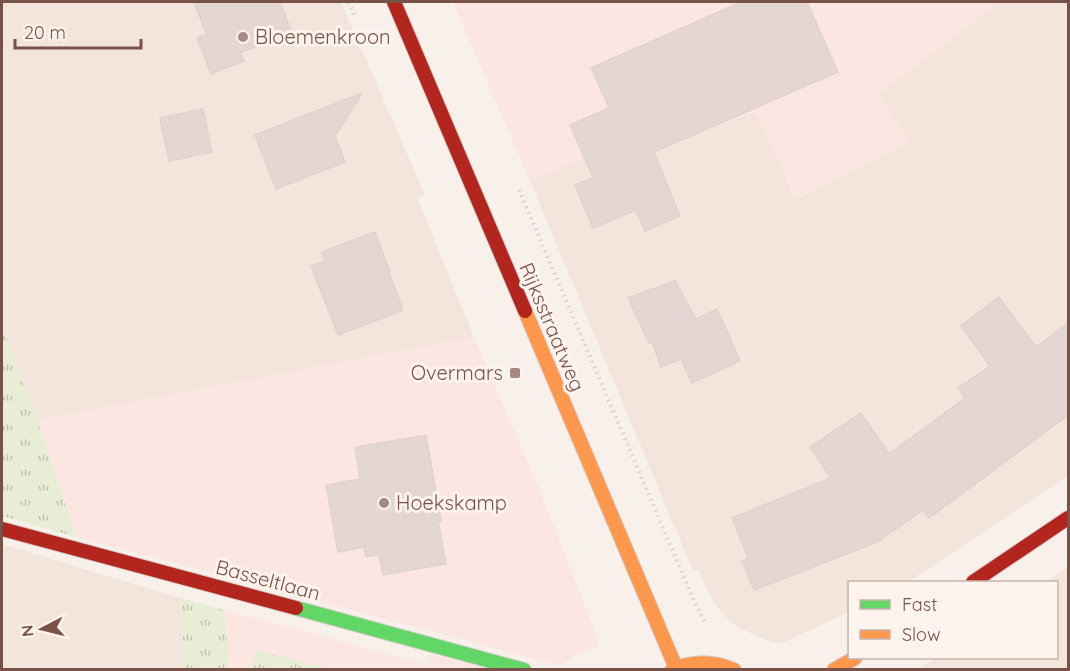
<svg xmlns="http://www.w3.org/2000/svg" width="1070" height="671" font-family="Quicksand,sans-serif">
	<defs>
		<pattern id="grass-tufts" width="24" height="20" patternUnits="userSpaceOnUse" patternTransform="scale(1.5)"><rect width="24" height="20" fill="#e8eed6"/><path d="M3 7l-1-3M5 7V3M7 7l1-3M15 17l-1-3M17 17v-4M19 17l1-3" fill="none" stroke="#c1c3b0"/></pattern>
	</defs>
	<rect width="100%" height="100%" fill="#f8f1eb"/>
	<g fill="#f3e5db">
		<path d="M2,2H341L425,195L417,198L474,337L37,420L2,325Z"/>
		<path d="M999,2H1068V476L908,582H850L849,612L787,641L780,643H773L737,627L728,619L714,603L698,570L693,571L530,181L710,101L756,112L796,199L909,143L879,94Z"/>
		<path d="M2,544L180,598L185,669H2Z"/>
		<path d="M1068,567V669H919L936,658H1056V582H1046Z"/>
	</g>
	<g fill="#fbe6e1">
		<path d="M453,2H999L879,94L909,143L795,199L756,112L720,125L709,101L530,181Z"/>
		<path d="M474,337L540,491L598,639L596,647L572,657L562,666L76,537L37,420Z"/>
		<path d="M180,598L426,664L430,654L488,669H185Z"/>
	</g>
	<g fill="url(#grass-tufts)">
		<path d="M2,325L37,420L76,537L2,516Z"/>
		<path d="M180,598L224,610L229,661L226,669H185Z"/>
		<path d="M256,650L329,669H255L251,668Z"/>
	</g>
	<g fill="#e4d7d3" stroke="#e1d2cd" stroke-width="1.5">
		<path d="M194,2H280L292,33L240,53L244,61L211,74L197,38L207,35Z"/>
		<path d="M741,2H807L838,72L654,152L680,216L645,231L636,210L593,228L575,185L593,178L570,125L609,108L591,68Z"/>
		<path d="M362,93L335,136L345,162L276,189L255,135Z"/>
		<path d="M203,109L212,152L169,161L160,118Z"/>
		<path d="M375,232L390,272L389,273L403,310L338,335L311,266L326,261L322,252Z"/>
		<path d="M675,281L696,319L717,309L740,361L692,383L681,359L661,367L652,342L649,343L628,298Z"/>
		<path d="M999,297L1036,347L1068,323V415L929,518L923,510L877,542L754,590L742,561L748,558L732,518L831,478L810,447L861,413L889,454L965,398L958,388L990,366L961,326Z"/>
		<path d="M426,435L441,521H438L446,564L383,575L379,555L366,557L364,547L338,552L326,485L360,479L355,447Z"/>
	</g>
	<g fill="none" stroke-linecap="round" stroke-linejoin="round">
		<defs>
			<path id="fast" d="M296,608L524,670"/>
			<g id="slow">
				<path d="M525,311L676,668"/>
				<path d="M672,670C693,661 713,661 734,670"/>
				<path d="M834,670L855,658"/>
			</g>
			<g id="jam">
				<path d="M394,2L525,311"/>
				<path d="M2,529L296,608"/>
				<path d="M973,582L1068,518"/>
			</g>
		</defs>
		<use href="#fast" stroke="#d7ccc8" stroke-width="16"/>
		<use href="#slow" stroke="#d7ccc8" stroke-width="16"/>
		<use href="#jam" stroke="#d7ccc8" stroke-width="16"/>
		<g stroke="#dbd0cd" stroke-width="4" stroke-dasharray="1.5 4.5" stroke-linecap="butt">
			<path d="M349,2L355,16"/>
			<path d="M519,190L695,603L706,624"/>
		</g>
		<use href="#fast" stroke="#63d668" stroke-width="14"/>
		<use href="#slow" stroke="#ff974d" stroke-width="14"/>
		<use href="#jam" stroke="#b3261e" stroke-width="14"/>
	</g>
	<g fill="#a58982" stroke="#fff4ed" stroke-width="2">
		<circle cx="243" cy="37" r="6"/>
		<rect x="509" y="367" width="12" height="12" rx="3"/>
		<circle cx="384" cy="503" r="6"/>
	</g>
	<g text-anchor="middle" stroke-width="6" stroke-linejoin="round" paint-order="stroke">
		<g font-size="20" fill="#785149" stroke="#fff4ed" text-anchor="start">
			<text x="255" y="44">Bloemenkroon</text>
			<text x="503" y="380" text-anchor="end">Overmars</text>
			<text x="396" y="510">Hoekskamp</text>
		</g>
		<g font-size="20" fill="#785149" stroke="#fff4ed">
			<text transform="translate(552 327) rotate(67)" y="7">Rijksstraatweg</text>
			<text transform="translate(268 580) rotate(15)" y="7">Basseltlaan</text>
		</g>
	</g>
	<rect width="1070" height="671" fill="none" stroke="#785149" stroke-width="6"/>
	<rect x="848" y="581" width="210" height="78" fill="#fff4ed" stroke="#c9b3ab" stroke-width="1.5"/>
	<rect x="860" y="600" width="30" height="9" fill="#63d668" stroke="#c9b3ab" stroke-width="1.5"/>
	<text x="902" y="611" font-size="18" fill="#785149">Fast</text>
	<rect x="860" y="630" width="30" height="9" fill="#ff974d" stroke="#c9b3ab" stroke-width="1.5"/>
	<text x="902" y="641" font-size="18" fill="#785149">Slow</text>
	<g transform="translate(42 629) rotate(263)" stroke="#fff4ed" stroke-width="4.5" paint-order="stroke">
	<path d="M0-4.5L10 22L0 15L-10 22Z" fill="#785149"/>
	<text y="-9" font-size="16" font-weight="bold" text-anchor="middle" fill="#785149">N</text>
	</g>
	<path d="M15 39v9h126v-9" fill="none" stroke="#785149" stroke-width="3"/>
	<text x="24" y="39" font-size="18" fill="#785149" stroke="#fff4ed" stroke-width="4.5" paint-order="stroke">20 m</text>
</svg>
